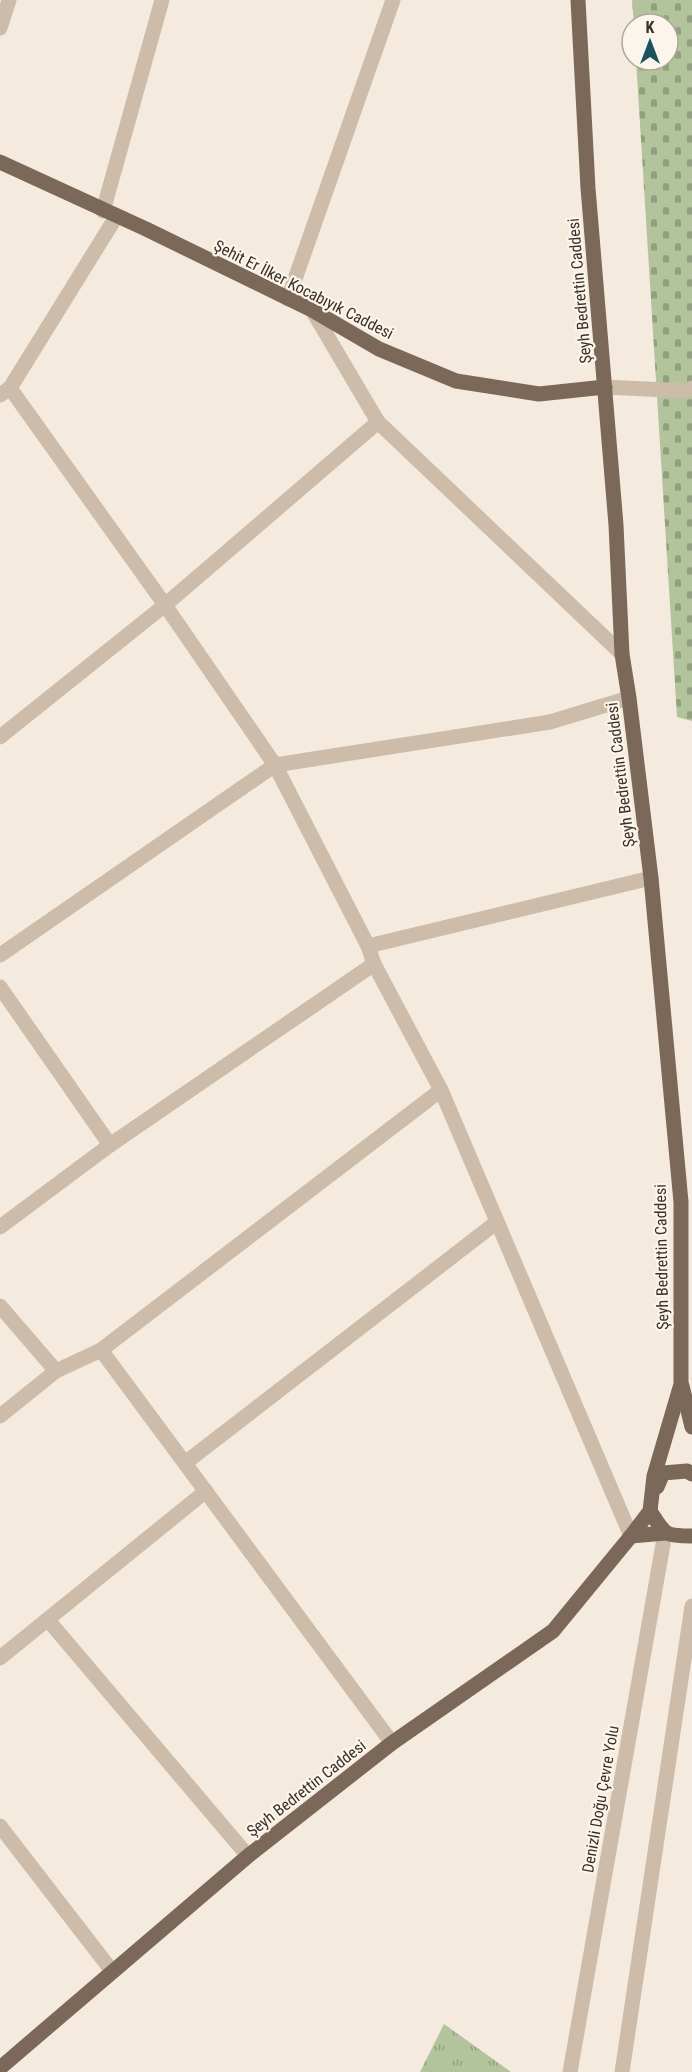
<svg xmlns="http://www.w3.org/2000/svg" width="692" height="2072" font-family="'Roboto Condensed',sans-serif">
	<defs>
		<pattern id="grass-tufts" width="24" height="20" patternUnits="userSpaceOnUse" patternTransform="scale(1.5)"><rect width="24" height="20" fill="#b3c49d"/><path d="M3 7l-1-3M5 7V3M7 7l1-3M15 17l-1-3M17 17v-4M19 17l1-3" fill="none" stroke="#93a080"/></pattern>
		<pattern id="cemetery-stones" width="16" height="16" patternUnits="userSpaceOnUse" patternTransform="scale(1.5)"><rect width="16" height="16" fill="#b3c49d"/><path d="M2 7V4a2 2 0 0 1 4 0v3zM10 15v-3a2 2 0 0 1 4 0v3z" fill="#93a080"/></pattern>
	</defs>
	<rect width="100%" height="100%" fill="#f4ebde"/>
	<path fill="url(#grass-tufts)" d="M444,2024L511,2072H420Z"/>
	<path fill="url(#cemetery-stones)" d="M632,0H692V721L677,717L636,60H668V24H634Z"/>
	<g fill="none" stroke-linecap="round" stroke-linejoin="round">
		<g stroke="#cdbca9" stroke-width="15">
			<path d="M0,28L9,0"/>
			<path d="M103,211L162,0"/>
			<path d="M288,299L393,0"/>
			<path d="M312,310L378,422L622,654"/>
			<path d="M605,387L686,391L692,388"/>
			<path d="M10,388L165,605L275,765L368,946L374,964L441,1090L631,1536"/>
			<path d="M0,395L10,388L116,217"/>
			<path d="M0,737L165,605L378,422"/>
			<path d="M368,946L651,878"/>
			<path d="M0,955L275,765L550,722L629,698"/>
			<path d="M0,987L110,1145"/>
			<path d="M0,1227L110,1145L374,964"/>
			<path d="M0,1306L56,1371"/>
			<path d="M101,1350L392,1743"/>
			<path d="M0,1416L56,1371L101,1350L441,1090"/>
			<path d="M185,1463L497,1222"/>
			<path d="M48,1620L248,1856"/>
			<path d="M0,1658L206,1491"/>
			<path d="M0,1826L112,1971"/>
			<path d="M570,2072L665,1533"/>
			<path d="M622,2072L692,1606"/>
		</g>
		<g stroke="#7c6859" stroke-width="15">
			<path d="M0,162L146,229L312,310L379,349L456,381L539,394L605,387"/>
			<path d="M682,1386L692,1427"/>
			<path d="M657,1487L663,1473L687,1471L692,1474"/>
			<path d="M650,1511C665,1534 663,1536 692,1536"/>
			<path d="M631,1536L665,1533"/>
			<path d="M0,2068L248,1856L392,1743L553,1631L631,1536L650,1511L654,1476L681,1384V1202L651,878L629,698L622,654L616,525L588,188L578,0"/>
		</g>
	</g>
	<g text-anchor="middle" stroke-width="4.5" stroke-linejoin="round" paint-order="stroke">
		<g font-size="16" fill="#3a3029" stroke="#fbf5eb">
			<text transform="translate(304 289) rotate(27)" y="6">Şehit Er İlker Kocabıyık Caddesi</text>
			<text transform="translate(579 291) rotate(-95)" y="6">Şeyh Bedrettin Caddesi</text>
			<text transform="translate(620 775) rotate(-97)" y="6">Şeyh Bedrettin Caddesi</text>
			<text transform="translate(661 1257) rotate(-91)" y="6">Şeyh Bedrettin Caddesi</text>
			<text transform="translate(306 1788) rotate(-38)" y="6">Şeyh Bedrettin Caddesi</text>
			<text transform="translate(600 1799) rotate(-80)" y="6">Denizli Doğu Çevre Yolu</text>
		</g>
	</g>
	<g transform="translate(650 42)"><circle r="28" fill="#fbf5eb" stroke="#aea69d" stroke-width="1.5"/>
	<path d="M0-4.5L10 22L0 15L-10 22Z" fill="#1c545e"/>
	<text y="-9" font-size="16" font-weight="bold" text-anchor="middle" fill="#3a3029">K</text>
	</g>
</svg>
